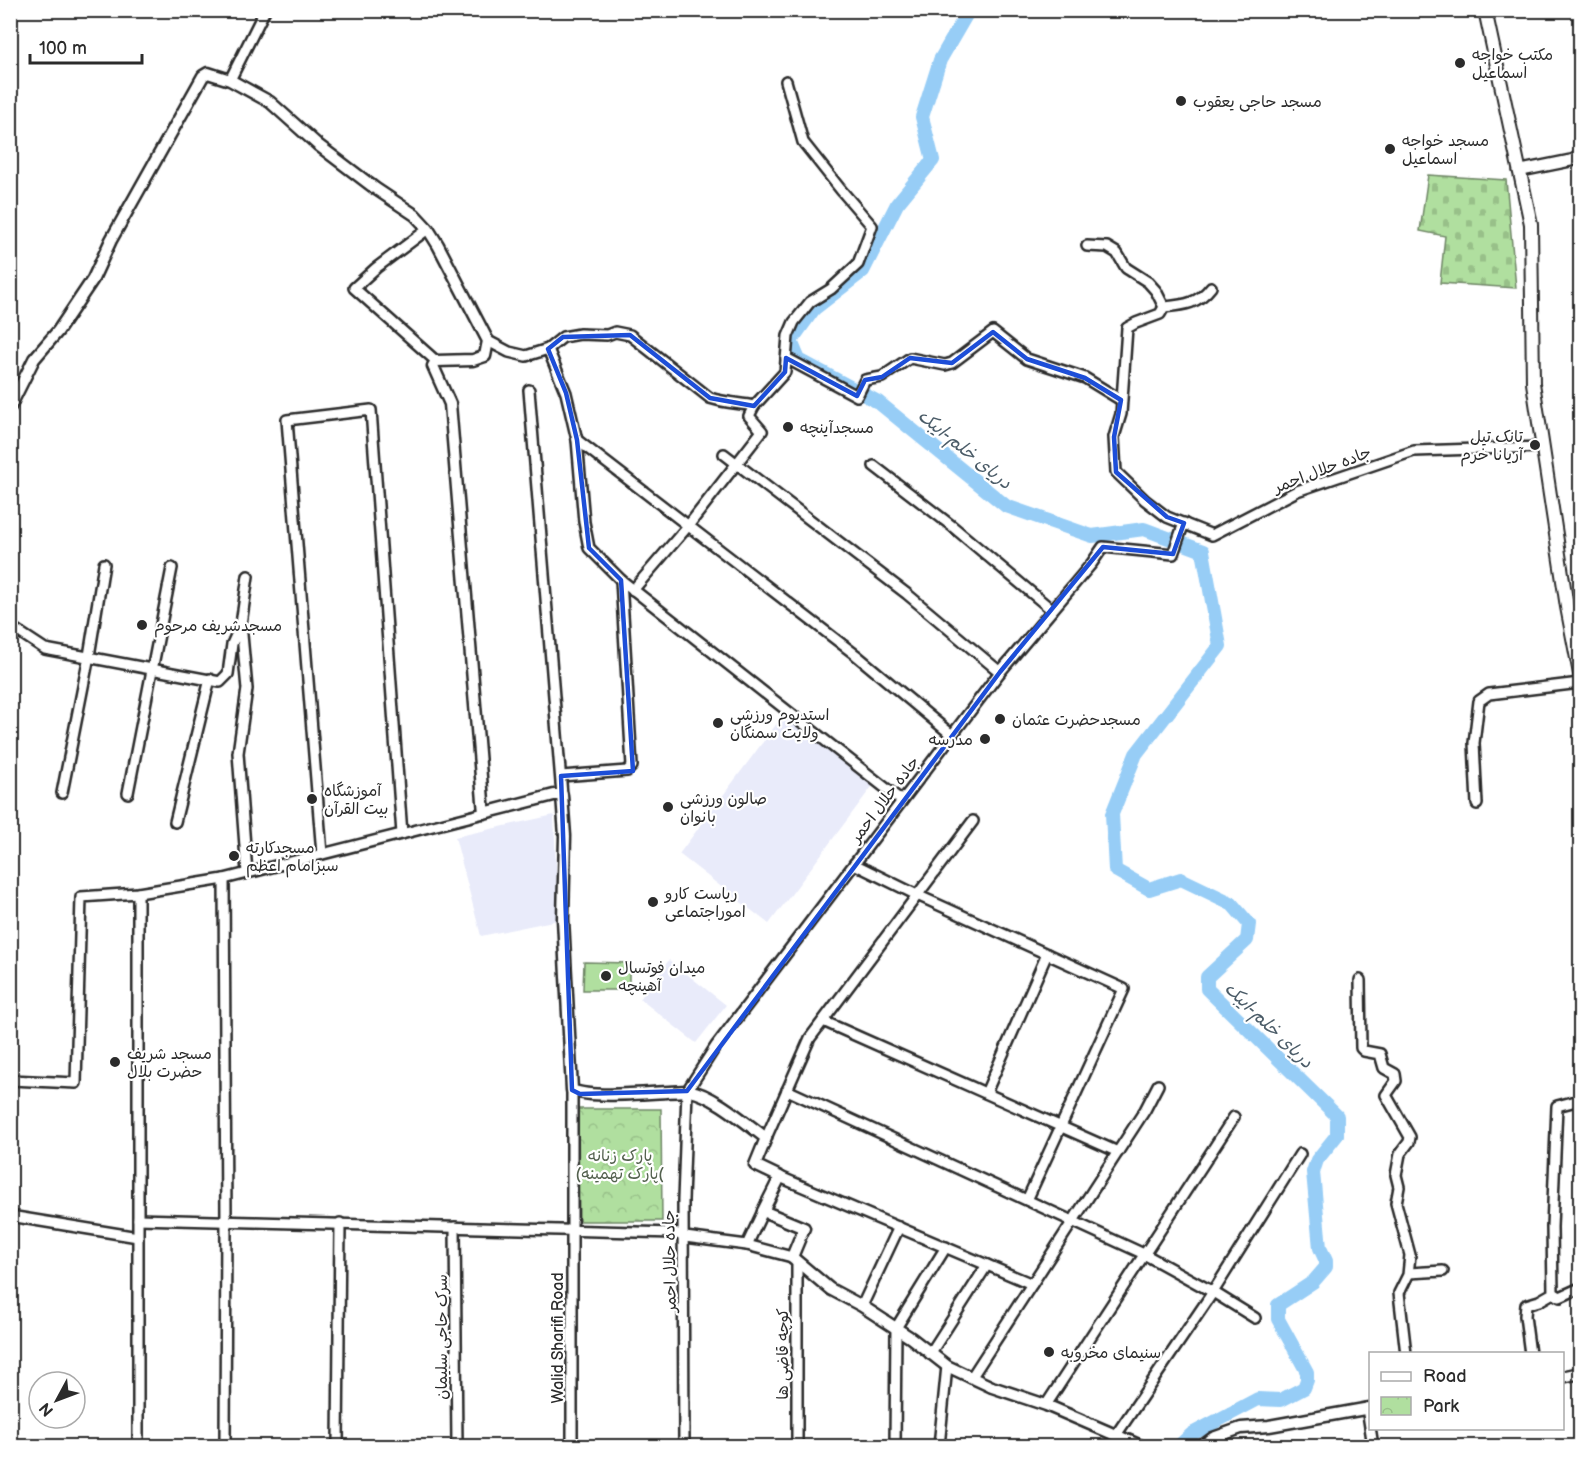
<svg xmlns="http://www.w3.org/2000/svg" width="1591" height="1457" font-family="'Balsamiq Sans','Playpen Sans Arabic',sans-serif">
	<defs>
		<pattern id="cemetery-stones" width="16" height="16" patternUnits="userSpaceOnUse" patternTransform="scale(1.5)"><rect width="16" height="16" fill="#b0df9f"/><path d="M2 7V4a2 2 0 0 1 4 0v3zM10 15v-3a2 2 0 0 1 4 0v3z" fill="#98c089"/></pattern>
		<pattern id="park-crowns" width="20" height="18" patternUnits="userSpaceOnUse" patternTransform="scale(1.5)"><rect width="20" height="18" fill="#b0df9f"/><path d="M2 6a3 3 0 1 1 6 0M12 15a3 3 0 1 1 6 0" fill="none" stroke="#98c089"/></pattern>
	</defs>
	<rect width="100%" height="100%" fill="#fff"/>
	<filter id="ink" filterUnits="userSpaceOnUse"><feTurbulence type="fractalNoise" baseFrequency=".0167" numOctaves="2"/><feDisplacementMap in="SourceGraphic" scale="12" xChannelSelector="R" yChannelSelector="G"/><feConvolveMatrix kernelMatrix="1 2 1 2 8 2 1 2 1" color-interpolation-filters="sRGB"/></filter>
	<g filter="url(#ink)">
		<g fill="#e9ebfa">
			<path d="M784,714L874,784L769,924L679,854Z"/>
			<path d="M554,815L558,920L481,936L455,837Z"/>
			<path d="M669,960L726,1005L696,1043L640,999Z"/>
		</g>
		<path fill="url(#cemetery-stones)" stroke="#6e8565" stroke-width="1.5" d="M1428,175L1506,180L1516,288L1440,283L1445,236L1420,231Z"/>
		<path fill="url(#park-crowns)" stroke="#6e8565" stroke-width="1.5" d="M578,1109H661L662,1221H579Z"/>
		<path fill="#b0df9f" stroke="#6e8565" stroke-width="1.5" d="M584,962L629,963V990H583Z"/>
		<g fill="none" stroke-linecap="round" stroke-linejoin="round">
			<path stroke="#97cdf6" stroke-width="14" d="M969,10L940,60L922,117L933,160L897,204L863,271L814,309L791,341L799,360L878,402L1006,506L1092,536L1144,529L1203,551L1220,646L1136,754L1112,814L1115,870L1149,889L1181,879L1231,903L1249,924L1247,940L1207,977V989L1337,1116V1135L1317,1160L1313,1172L1320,1248L1326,1261V1267L1313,1282L1278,1305V1319L1307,1372V1380L1304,1388L1281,1400L1258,1399L1192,1434L1179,1446"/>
			<defs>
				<g id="minor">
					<path d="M230,80L265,10"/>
					<path d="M428,229L376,268L354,288L436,361"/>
					<path d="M1087,246L1107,247L1117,253L1126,268L1148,282L1156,291L1164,307"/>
					<path d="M1211,287C1198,304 1184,305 1164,307L1160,314L1136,323L1127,328L1121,414L1114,437L1116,472L1145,500L1167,517L1212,535L1297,491L1414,451L1542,447"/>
					<path d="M488,341L509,352L526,356L548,349L563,337L580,334L607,335L615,332L630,335L710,398C725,403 739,403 754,406"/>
					<path d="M548,349L566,393L577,440L584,522L589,548L621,580L902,801"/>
					<path d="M786,358L857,396L865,380L882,377L910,358L945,365L952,363L993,332L1027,359L1085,378L1121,400"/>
					<path d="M529,390L562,795"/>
					<path d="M577,440L856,655L952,735"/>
					<path d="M724,454L907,594L1000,672"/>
					<path d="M874,466L952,526L1052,610"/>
					<path d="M633,590L688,526L762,431L749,416L754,406L785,372L788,336L794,322L810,302L831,289L858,264L872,226L841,190L803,142L786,81"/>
					<path d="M10,626L45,649L220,682L228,674L232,644L241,624"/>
					<path d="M561,776L627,771L632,766L621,580"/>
					<path d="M62,793L89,656L104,564"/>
					<path d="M128,793L172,568"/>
					<path d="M1477,804L1474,743L1479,701L1489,694L1580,683"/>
					<path d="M175,822L210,679"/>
					<path d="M322,854L287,420L371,410L402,834"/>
					<path d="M854,864L917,895L1124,989L1027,1200"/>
					<path d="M247,873L238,753L247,689L241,624L248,576"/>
					<path d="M224,879L226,1221L225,1446"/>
					<path d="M138,893V1446"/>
					<path d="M1360,980L1361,1048L1364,1051L1380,1054L1384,1068L1395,1074L1396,1081L1386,1095L1410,1137L1409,1142L1400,1154L1396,1175L1399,1187L1396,1203L1410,1255L1408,1275L1399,1293L1406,1354"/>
					<path d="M823,1021L1118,1152"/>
					<path d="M10,1080L76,1083L81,897L138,893L224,879L484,813"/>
					<path d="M787,1090L1144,1254L1213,1292L1255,1318"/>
					<path d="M986,1093L1047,954"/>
					<path d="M766,1138L810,1038L973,821"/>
					<path d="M780,1177L1032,1284"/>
					<path d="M10,1216L138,1237"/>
					<path d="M138,1219L675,1233L685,1237L747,1245L792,1257"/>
					<path d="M455,1227L457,1446"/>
					<path d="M747,1245L763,1211"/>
					<path d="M797,1262V1446"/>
					<path d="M1409,1273L1443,1271"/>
					<path d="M1553,1293L1560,1297L1580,1288"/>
					<path d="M862,1306L899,1227"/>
					<path d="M930,1354L987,1265"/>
					<path d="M1530,1354L1525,1316L1526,1305L1539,1301L1553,1293L1552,1227L1557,1106L1580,1100"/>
					<path d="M971,1378L1145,1110L1158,1085"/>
					<path d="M1046,1405L1234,1117"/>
					<path d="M1367,1408L1373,1446"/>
					<path d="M1116,1435L1213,1292L1300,1154"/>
					<path d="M338,1446L340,1223"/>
					<path d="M572,1446V1090"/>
					<path d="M684,1446L683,1200L687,1091L716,1046L1000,672L1092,563L1103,547L1173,554L1184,523"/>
					<path d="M895,1446L896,1328L946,1247"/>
					<path d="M939,1446L947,1366"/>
				</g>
				<g id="tertiary">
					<path d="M1519,171L1573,160L1580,156"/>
					<path d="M10,407L34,359L58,331L93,279L111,240L203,76L208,73L230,80L270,102L318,145L376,189L415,215L428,229L438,245L488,341L485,356L473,360L436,361L433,366L450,404L484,813L554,795H562L565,836L563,919L572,1090C594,1100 662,1091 690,1091C712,1094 747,1124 766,1138L755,1165L780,1177L763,1211L804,1228L792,1257L830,1289L862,1306L911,1338L947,1366L992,1387L1046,1405L1141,1446"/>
					<path d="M1562,1377L1580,1373"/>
					<path d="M1202,1446L1213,1438L1241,1428L1269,1426L1370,1408"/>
				</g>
				<path id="secondary" d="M1485,10L1531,224L1533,383L1567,607L1580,674"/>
			</defs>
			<use href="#minor" stroke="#2b2b2b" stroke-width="14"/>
			<use href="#tertiary" stroke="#2b2b2b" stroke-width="15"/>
			<use href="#secondary" stroke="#2b2b2b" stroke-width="16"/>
			<use href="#minor" stroke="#fff" stroke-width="9"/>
			<use href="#tertiary" stroke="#fff" stroke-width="10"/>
			<use href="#secondary" stroke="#fff" stroke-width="12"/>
		</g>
	</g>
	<path fill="none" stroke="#1d4ed8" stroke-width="4.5" stroke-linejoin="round" d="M993,332L1027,359L1085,378L1121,400L1114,437L1116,472L1167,517L1184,523L1173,554L1103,547L1000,672L687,1091L580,1094L572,1090L561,776L633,771L621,580L589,548L577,440L566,393L548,349L563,337L630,335L710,398L754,406L785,372L786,358L857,396L865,380L882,377L910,358L952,363Z"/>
	<g fill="#2b2b2b" stroke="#fff" stroke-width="2">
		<circle cx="1460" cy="63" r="6"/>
		<circle cx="1181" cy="101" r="6"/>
		<circle cx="1390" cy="149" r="6"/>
		<circle cx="788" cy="427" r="6"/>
		<circle cx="1535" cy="445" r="6"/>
		<circle cx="142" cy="625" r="6"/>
		<circle cx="1000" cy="719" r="6"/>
		<circle cx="718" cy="723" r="6"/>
		<circle cx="985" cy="739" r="6"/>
		<circle cx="312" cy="799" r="6"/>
		<circle cx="668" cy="807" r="6"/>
		<circle cx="234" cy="856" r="6"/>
		<circle cx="653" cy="902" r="6"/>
		<circle cx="606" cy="976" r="6"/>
		<circle cx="115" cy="1062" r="6"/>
		<circle cx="1049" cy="1352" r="6"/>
	</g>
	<g text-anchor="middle" stroke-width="4.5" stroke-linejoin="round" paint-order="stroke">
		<g font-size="16" fill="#2b2b2b" stroke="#fff" text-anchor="start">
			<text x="1472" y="60">مکتب خواجه<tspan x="1472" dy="18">اسماعیل</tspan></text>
			<text x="1193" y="107">مسجد حاجی یعقوب</text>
			<text x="1402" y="146">مسجد خواجه<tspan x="1402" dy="18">اسماعیل</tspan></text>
			<text x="800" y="433">مسجدآینچه</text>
			<text x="1523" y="442" text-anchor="end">تانک تیل<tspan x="1523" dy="18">آریانا خرم</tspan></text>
			<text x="154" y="631">مسجدشریف مرحوم</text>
			<text x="730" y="720">استدیوم ورزشی<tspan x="730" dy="18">ولایت سمنگان</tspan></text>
			<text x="1012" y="725">مسجدحضرت عثمان</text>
			<text x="973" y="745" text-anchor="end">مدرسه</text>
			<text x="324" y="796">آموزشگاه<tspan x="324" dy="18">بیت القرآن</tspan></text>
			<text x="680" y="804">صالون ورزشی<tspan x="680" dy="18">بانوان</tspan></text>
			<text x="246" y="853">مسجدکارته<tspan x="246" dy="18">سبزامام اعظم</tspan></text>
			<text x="665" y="899">ریاست کارو<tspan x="665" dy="18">اموراجتماعی</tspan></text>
			<text x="618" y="973">میدان فوتسال<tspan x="618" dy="18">آهینچه</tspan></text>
			<text x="127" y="1059">مسجد شریف<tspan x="127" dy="18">حضرت بلال</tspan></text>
			<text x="1061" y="1358">سنیمای مخروبه</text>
		</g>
		<g font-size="16" fill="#2b2b2b" stroke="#fff">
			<text transform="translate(1322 469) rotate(-21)" y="6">جاده حلال احمر</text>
			<text transform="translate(884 799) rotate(-53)" y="6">جاده حلال احمر</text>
			<text transform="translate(669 1261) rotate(-91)" y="6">جاده حلال احمر</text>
			<text transform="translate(441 1337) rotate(-90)" y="6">سرک حاجی سلیمان</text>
			<text transform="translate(557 1338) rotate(-90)" y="6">Walid Sharifi Road</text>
			<text transform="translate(782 1354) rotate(-90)" y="6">کوچه قاضی ها</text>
		</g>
		<g font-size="16" fill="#53614e" stroke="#fff">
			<text x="620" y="1161">پارک زنانه<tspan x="620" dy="18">(پارک تهمینه(</tspan></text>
		</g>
		<g font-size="18" font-style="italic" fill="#4b5c68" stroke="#fff">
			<text transform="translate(965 449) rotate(39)" y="6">دریای خلم-ایبک</text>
			<text transform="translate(1269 1025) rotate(44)" y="6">دریای خلم-ایبک</text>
		</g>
	</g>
	<rect width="1591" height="1457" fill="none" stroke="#fff" stroke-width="36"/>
	<rect x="18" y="18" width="1555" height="1421" fill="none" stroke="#2b2b2b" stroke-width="2" filter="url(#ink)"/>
	<rect x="1369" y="1352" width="195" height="78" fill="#ffffff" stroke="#aaaaaa" stroke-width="1.5"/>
	<rect x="1381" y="1372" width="30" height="9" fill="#ffffff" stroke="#aaaaaa" stroke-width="1.5"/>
	<text x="1423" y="1382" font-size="18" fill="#2b2b2b">Road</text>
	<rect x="1381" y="1397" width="30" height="18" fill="url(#park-crowns)" stroke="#aaaaaa" stroke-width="1.5"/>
	<text x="1423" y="1412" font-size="18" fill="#2b2b2b">Park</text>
	<g transform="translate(57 1400) rotate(229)"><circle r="28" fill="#ffffff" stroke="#aaaaaa" stroke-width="1.5"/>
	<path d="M0-4.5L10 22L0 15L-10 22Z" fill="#2b2b2b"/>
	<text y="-9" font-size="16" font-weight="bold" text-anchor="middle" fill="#2b2b2b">N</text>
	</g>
	<path d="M30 54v9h112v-9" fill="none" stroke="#2b2b2b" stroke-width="3"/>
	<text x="39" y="54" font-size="18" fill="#2b2b2b" stroke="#ffffff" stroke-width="4.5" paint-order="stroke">100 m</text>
</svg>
